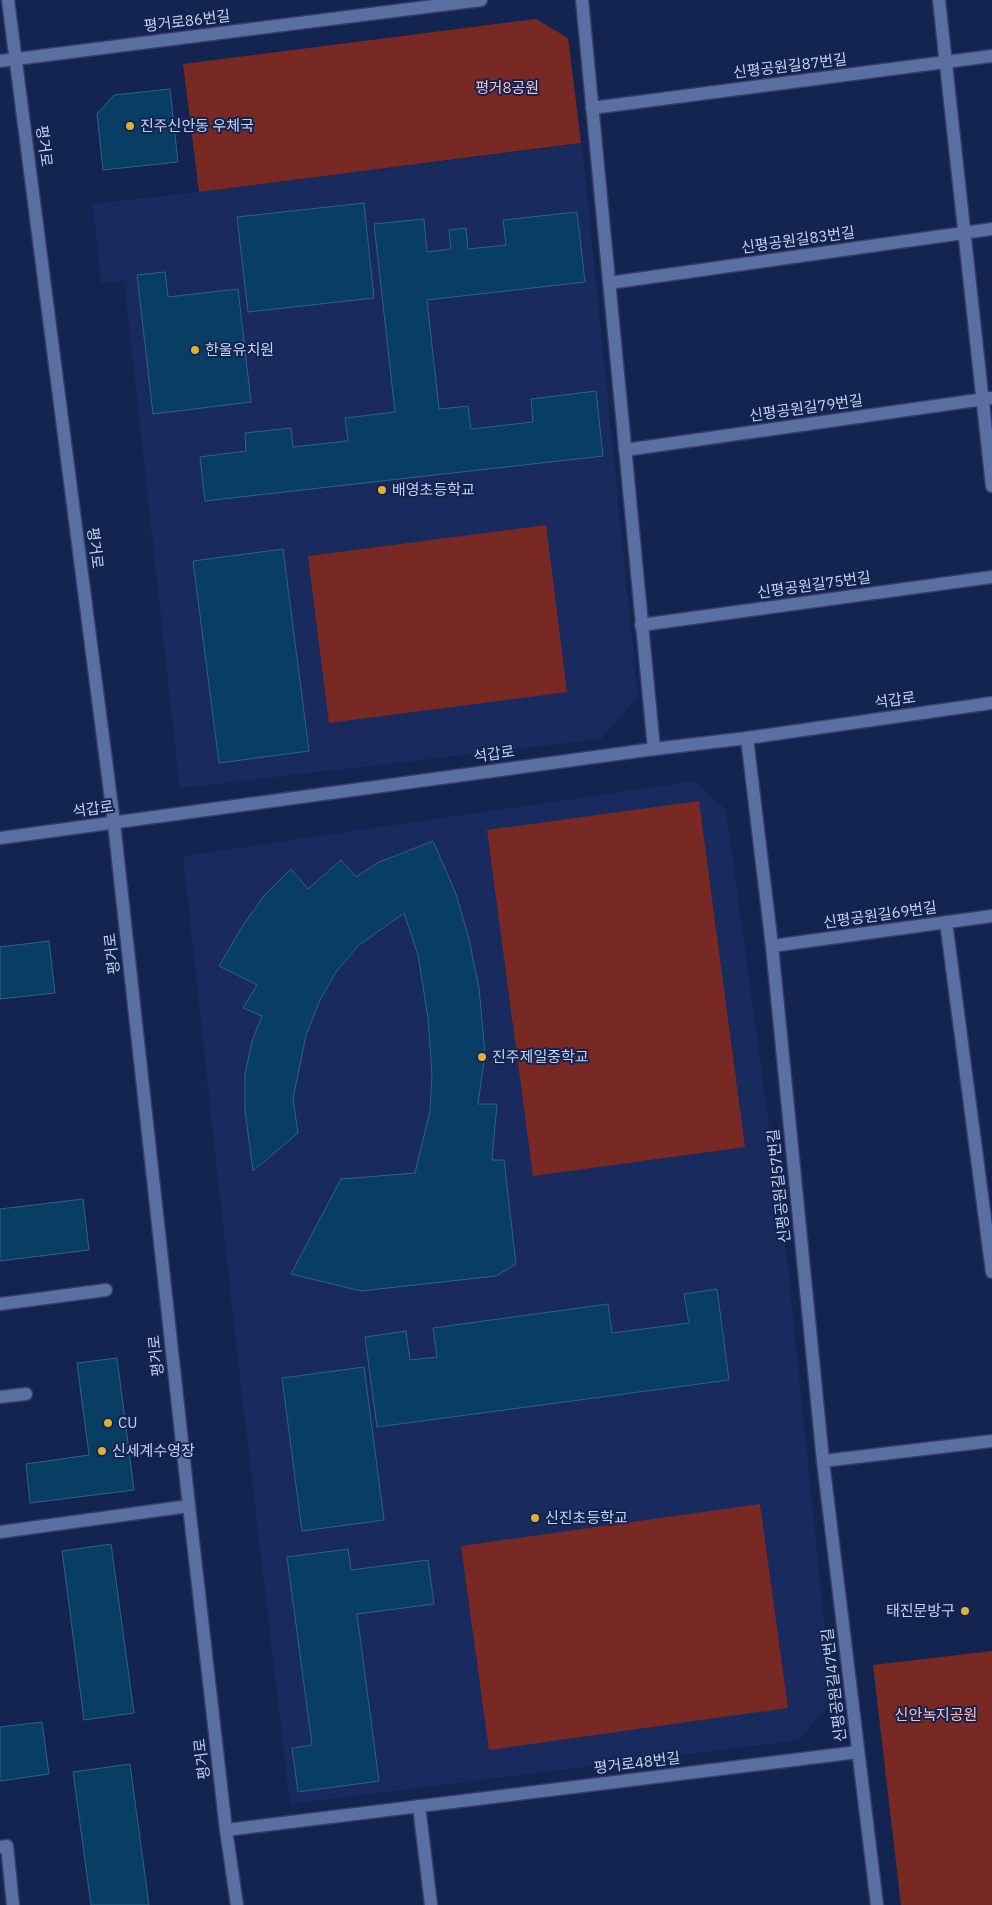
<svg xmlns="http://www.w3.org/2000/svg" width="992" height="1905" font-family="'IBM Plex Sans','Noto Sans KR',sans-serif">
	<rect width="100%" height="100%" fill="#142451"/>
	<g fill="#192a5e">
		<path d="M582,144L638,697L601,739L180,788L124,281L101,283L93,204L199,192Z"/>
		<path d="M695,781L726,810L787,1258L832,1701L799,1740L290,1804L235,1335L183,856Z"/>
	</g>
	<g fill="#782924">
		<path d="M536,19L568,38L581,143L199,192L183,64Z"/>
		<path d="M546,525L567,692L329,723L308,556Z"/>
		<path d="M699,801L745,1147L533,1176L487,830Z"/>
		<path d="M760,1504L788,1708L489,1750L461,1546Z"/>
		<path d="M992,1651V1905H901L873,1665Z"/>
	</g>
	<g fill="#093e64" stroke="#306089">
		<path d="M170,89L178,162L103,170L97,114L114,95Z"/>
		<path d="M364,203L374,298L248,312L237,217Z"/>
		<path d="M577,212L585,282L427,300L439,409L468,406L471,429L533,422L531,399L596,391L603,456L205,501L200,457L246,451L245,433L291,428L293,447L348,441L345,418L395,412L374,224L424,219L427,252L451,249L449,230L466,228L468,249L506,245L503,220Z"/>
		<path d="M165,272L168,297L238,289L251,402L153,414L137,275Z"/>
		<path d="M283,549L309,751L219,763L193,561Z"/>
		<path d="M433,841L456,894L469,939L479,988L485,1053L478,1104H497L492,1160H504L516,1264L496,1276L361,1291L291,1274L341,1179L415,1173L430,1111L432,1074L428,1018L418,955L404,913L358,946L336,972L320,1000L306,1035L293,1099L298,1133L253,1171L245,1110V1074L252,1041L262,1016L243,1008L257,985L219,966L242,927L263,897L291,869L308,889L341,860L356,877L377,863Z"/>
		<path d="M49,941L55,993L0,999V947Z"/>
		<path d="M83,1199L89,1250L0,1261V1209Z"/>
		<path d="M717,1289L729,1380L377,1427L365,1337L406,1331L410,1360L437,1357L433,1328L608,1304L612,1333L689,1323L684,1294Z"/>
		<path d="M117,1358L134,1490L30,1503L26,1464L89,1455L77,1363Z"/>
		<path d="M364,1367L384,1520L302,1531L282,1378Z"/>
		<path d="M111,1544L134,1713L84,1720L62,1551Z"/>
		<path d="M348,1549L351,1570L428,1560L434,1604L357,1614L379,1781L298,1792L292,1748L312,1745L287,1557Z"/>
		<path d="M42,1722L49,1774L0,1781V1727Z"/>
		<path d="M130,1764L149,1905H91L73,1772Z"/>
	</g>
	<g fill="none" stroke-linecap="round" stroke-linejoin="round">
		<defs>
			<g id="service">
				<path d="M0,1304L106,1290"/>
				<path d="M0,1397L26,1394"/>
				<path d="M0,1532L189,1506"/>
				<path d="M0,1847L7,1846L13,1905"/>
			</g>
			<g id="minor">
				<path d="M582,0L654,749"/>
				<path d="M939,0L992,486"/>
				<path d="M0,61L481,0"/>
				<path d="M592,108L992,56"/>
				<path d="M609,283L992,229"/>
				<path d="M625,450L992,398"/>
				<path d="M641,625L992,577"/>
				<path d="M747,738L772,946L823,1461L877,1905"/>
				<path d="M946,922L992,1272"/>
				<path d="M772,946L992,916"/>
				<path d="M823,1461L992,1441"/>
				<path d="M419,1806L431,1905"/>
				<path d="M226,1830L858,1752"/>
			</g>
			<g id="tertiary">
				<path d="M8,0L114,823L189,1506L226,1830L237,1905"/>
				<path d="M0,838L654,749L747,738L992,703"/>
			</g>
		</defs>
		<use href="#service" stroke="#353e65" stroke-width="15"/>
		<use href="#minor" stroke="#353e65" stroke-width="15"/>
		<use href="#tertiary" stroke="#353e65" stroke-width="15"/>
		<use href="#service" stroke="#5a70a3" stroke-width="12"/>
		<use href="#minor" stroke="#5a70a3" stroke-width="12"/>
		<use href="#tertiary" stroke="#5a70a3" stroke-width="12"/>
	</g>
	<g fill="#dfb034" stroke="#142451" stroke-width="2">
		<circle cx="130" cy="126" r="5"/>
		<circle cx="195" cy="350" r="5"/>
		<circle cx="382" cy="490" r="5"/>
		<circle cx="482" cy="1057" r="5"/>
		<circle cx="108" cy="1423" r="5"/>
		<circle cx="102" cy="1451" r="5"/>
		<circle cx="535" cy="1518" r="5"/>
		<circle cx="965" cy="1611" r="5"/>
	</g>
	<g text-anchor="middle" stroke-width="4" stroke-linejoin="round" paint-order="stroke">
		<g font-size="15" fill="#c5d1ee" stroke="#142451">
			<text transform="translate(187 21) rotate(-7)" y="5">평거로86번길</text>
			<text transform="translate(790 66) rotate(-7)" y="5">신평공원길87번길</text>
			<text transform="translate(44 146) rotate(83)" y="5">평거로</text>
			<text transform="translate(798 240) rotate(-8)" y="5">신평공원길83번길</text>
			<text transform="translate(806 408) rotate(-8)" y="5">신평공원길79번길</text>
			<text transform="translate(95 548) rotate(83)" y="5">평거로</text>
			<text transform="translate(814 585) rotate(-8)" y="5">신평공원길75번길</text>
			<text transform="translate(895 700) rotate(-8)" y="5">석갑로</text>
			<text transform="translate(494 754) rotate(-8)" y="5">석갑로</text>
			<text transform="translate(93 809) rotate(-8)" y="5">석갑로</text>
			<text transform="translate(880 915) rotate(-8)" y="5">신평공원길69번길</text>
			<text transform="translate(112 954) rotate(-96)" y="5">평거로</text>
			<text transform="translate(779 1186) rotate(-96)" y="5">신평공원길57번길</text>
			<text transform="translate(156 1356) rotate(-96)" y="5">평거로</text>
			<text transform="translate(834 1685) rotate(-97)" y="5">신평공원길47번길</text>
			<text transform="translate(202 1759) rotate(-97)" y="5">평거로</text>
			<text transform="translate(637 1763) rotate(-7)" y="5">평거로48번길</text>
		</g>
		<g font-size="15" fill="#fcc0b9" stroke="#142451">
			<text x="507" y="93">평거8공원</text>
			<text x="936" y="1720">신안녹지공원</text>
		</g>
		<g font-size="15" fill="#c5d1ee" stroke="#142451" text-anchor="start">
			<text x="140" y="131">진주신안동 우체국</text>
			<text x="205" y="355">한울유치원</text>
			<text x="392" y="495">배영초등학교</text>
			<text x="492" y="1062">진주제일중학교</text>
			<text x="118" y="1428">CU</text>
			<text x="112" y="1456">신세계수영장</text>
			<text x="545" y="1523">신진초등학교</text>
			<text x="955" y="1616" text-anchor="end">태진문방구</text>
		</g>
	</g>
</svg>
